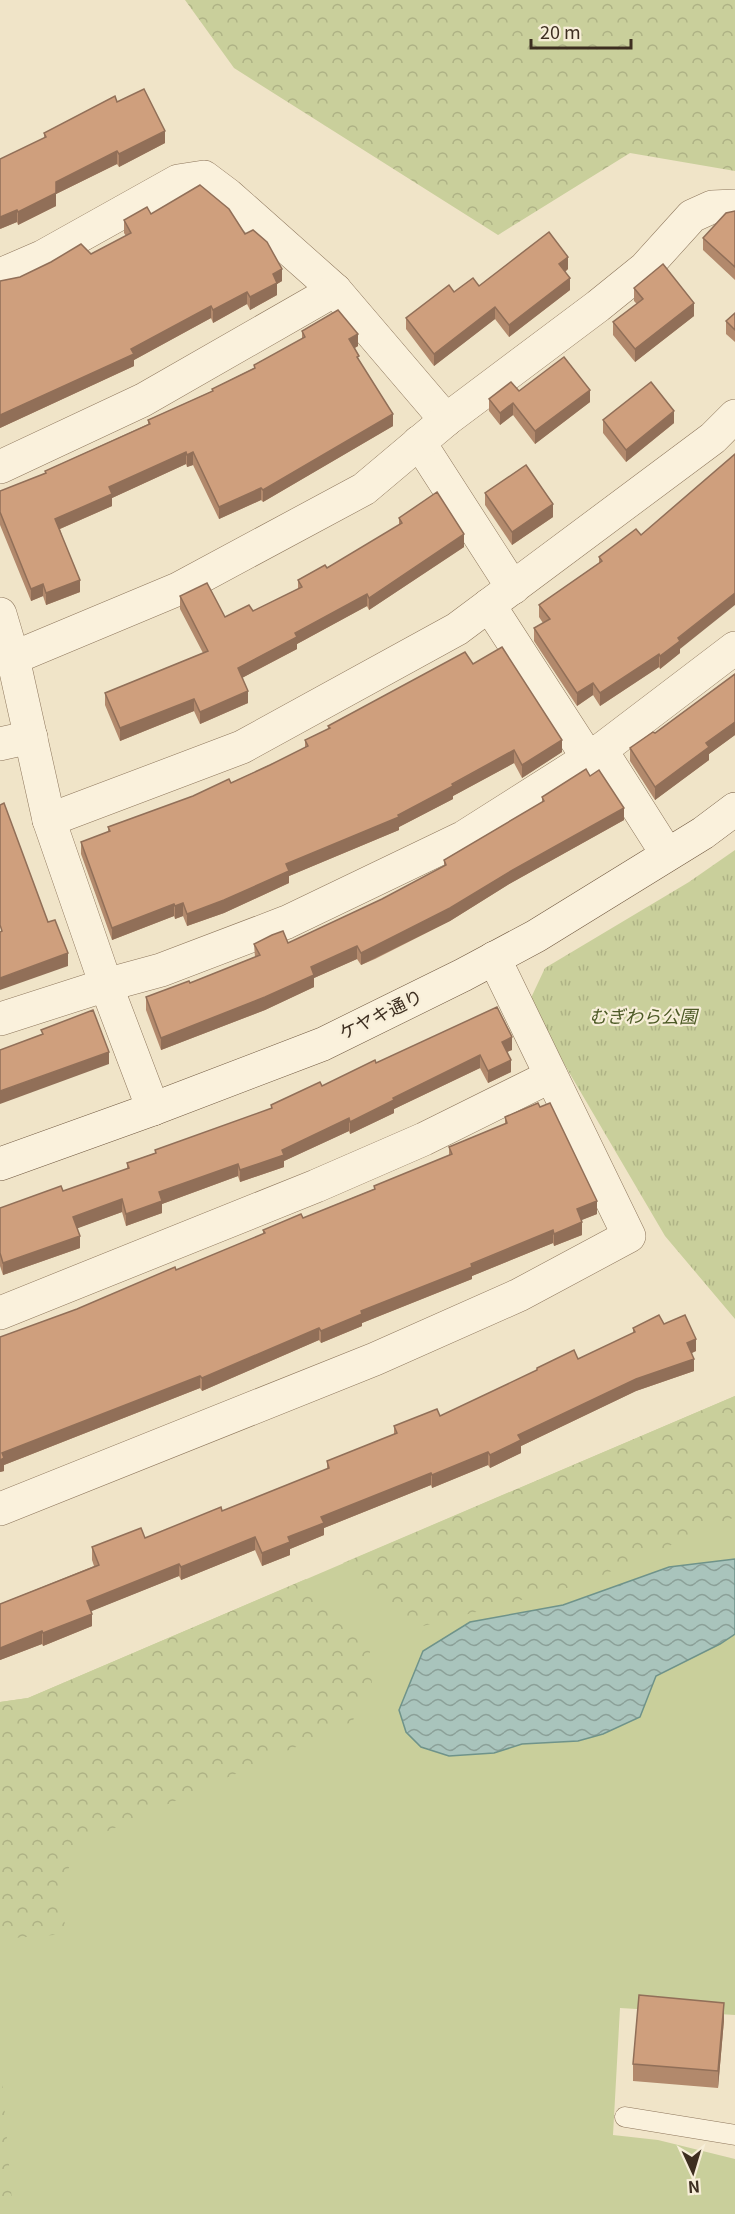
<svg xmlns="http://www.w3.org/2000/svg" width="735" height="2214" font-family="Georgia,'Noto Sans JP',serif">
	<defs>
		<pattern id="forest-crowns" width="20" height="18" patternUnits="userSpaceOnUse" patternTransform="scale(1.5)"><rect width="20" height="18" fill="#c9cf9b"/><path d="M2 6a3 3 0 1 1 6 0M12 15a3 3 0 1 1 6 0" fill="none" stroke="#aeb285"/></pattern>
		<pattern id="park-tufts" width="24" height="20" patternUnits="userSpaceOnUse" patternTransform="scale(1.5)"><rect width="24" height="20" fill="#c9cf9b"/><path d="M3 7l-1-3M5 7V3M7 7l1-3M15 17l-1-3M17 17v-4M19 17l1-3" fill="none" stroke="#aeb285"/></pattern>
		<pattern id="water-waves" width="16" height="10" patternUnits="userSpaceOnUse" patternTransform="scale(1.5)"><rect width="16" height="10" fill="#a9c4bc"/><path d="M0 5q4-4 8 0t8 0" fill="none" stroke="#8ba098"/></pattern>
	</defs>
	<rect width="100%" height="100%" fill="#f0e4c8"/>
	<path fill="#c9cf9b" d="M735,1396V2015L620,2008L613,2135L658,2140L735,2159V2214H0V1702L28,1698Z"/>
	<g fill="url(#forest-crowns)">
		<path d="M185,0H735V171L630,153L498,235L234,68Z"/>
		<path d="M735,1396V1517L582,1584L408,1630L343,1563Z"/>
		<path d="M306,1579L369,1637L372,1686L352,1722L81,1843L58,1890L67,1934L0,1939V1702L28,1698Z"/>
		<path d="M0,2053L13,2214H0Z"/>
	</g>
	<path fill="url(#park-tufts)" d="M735,850V1319L665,1236L556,1050L530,1000L545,968L689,882Z"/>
	<path fill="url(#water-waves)" stroke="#6f938a" stroke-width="1.5" d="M735,1559V1634L720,1644L656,1676L640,1717L603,1734L578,1741L522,1744L494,1753L449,1756L421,1747L406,1732L399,1710L423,1651L470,1622L563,1605L669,1567Z"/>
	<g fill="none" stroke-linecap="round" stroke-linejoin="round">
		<defs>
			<path id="lane" d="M625,2117L735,2135"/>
			<g id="street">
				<path d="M0,275L42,257L178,181L204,177L228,195L335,290L446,420"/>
				<path d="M419,442L513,588"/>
				<path d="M0,467L143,400L335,290"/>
				<path d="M489,605L588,758"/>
				<path d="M0,614L13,658L49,820L106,985L153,1109"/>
				<path d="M13,658L178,589L364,489L446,420L598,306L645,268L692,216L712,207L735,206"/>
				<path d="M0,744L31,737"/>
				<path d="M601,750L667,854"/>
				<path d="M49,820L242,747L457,629L713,438L735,416"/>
				<path d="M0,1019L106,985L161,970L287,922L464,837L601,750L735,648"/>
				<path d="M0,1313L316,1186L424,1139L551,1076"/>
				<path d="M0,1509L375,1359L519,1295L629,1236L494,958"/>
			</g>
			<path id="secondary" d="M0,1164L153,1109L323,1044L463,975L536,936L703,833L735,809"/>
		</defs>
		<use href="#lane" stroke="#8d765c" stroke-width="21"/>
		<use href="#street" stroke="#8d765c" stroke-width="34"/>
		<use href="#secondary" stroke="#6f573f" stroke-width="34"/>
		<use href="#lane" stroke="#faf1dc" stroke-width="20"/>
		<use href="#street" stroke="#faf1dc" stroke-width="33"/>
		<use href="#secondary" stroke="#faf1dc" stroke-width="33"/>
	</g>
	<g fill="#b2896c">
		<path d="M117,102L165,143L119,167L117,164L56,194V206L18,225L17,222L0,229L44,138V133Z"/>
		<path d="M735,211V280L703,250V238Z"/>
		<path d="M151,214L245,234L282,281L277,284V295L250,310L247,304L213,323L211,318L134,360V366L0,428V281L20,277L91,254L126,236L124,233V220Z"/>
		<path d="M568,269L565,272L570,290L509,337L495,319L434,366L406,329V318L454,292L479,286Z"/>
		<path d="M634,288L694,316L635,362L613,335V322L637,304L634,301Z"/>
		<path d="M735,313V342L726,334V321Z"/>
		<path d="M302,331L358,346L355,348L359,360L393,426L263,502L261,500L219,519L193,465L187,467L186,464L112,498V506L60,529L80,592L46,605L43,596L31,601L0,525V491L45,474V471L148,424V420L212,391V389L254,368V365L302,339Z"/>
		<path d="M519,391L590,402L535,444L513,415L500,425L489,411V399Z"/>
		<path d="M603,420L674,423L626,462L603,433Z"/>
		<path d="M485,493L553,517L512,545L485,505Z"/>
		<path d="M399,518L464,547L369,610L367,606L297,644V649L242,678L248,703L200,724L194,711L120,741L105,705V693L203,653L180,609V596L225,617L253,611L298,589V580L327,568L399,526Z"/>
		<path d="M599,557L680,649V653L660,669L659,667L600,706L593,695L577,706L534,641V628L543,623L539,617V605L599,563Z"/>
		<path d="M473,664L562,752L522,778L514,763L453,796V799L399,827V830L289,876V883L224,913L187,926L183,916L175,919L174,916L112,940L81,854V842L108,832V827L231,783L305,748V740L328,729V726Z"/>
		<path d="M735,674V735L709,754V760L655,800L630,761V748L655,733Z"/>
		<path d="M590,776L624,820L511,883L450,921L375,959L361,965L357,959L314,978V987L265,1010L161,1050L146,1010V997L190,983L255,957L254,944L288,943L382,899L444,867V860L542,803V797Z"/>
		<path d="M512,1050L507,1052L511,1072L488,1083L480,1068L394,1109V1113L350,1134L349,1131L284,1161V1167L240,1182L238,1176L162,1204V1213L126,1226L122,1212L77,1228L80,1248L3,1275L0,1266V1208L63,1191L127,1169V1163L155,1153V1150L271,1109V1105L322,1086L376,1063Z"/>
		<path d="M505,1117L597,1214L581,1220L582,1235L554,1246L553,1243L472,1276V1279L362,1323V1326L321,1343L319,1340L202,1391L200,1388L4,1465V1471L0,1472L77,1309L176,1270L263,1234V1230L303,1218L374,1189V1186L449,1156V1147L505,1124Z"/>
		<path d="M664,1324L696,1351L692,1353L694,1371L636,1391L521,1446V1453L490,1468L488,1465L432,1488L431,1485L324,1528V1535L290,1549V1555L262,1566L255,1550L181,1580L179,1576L91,1611L92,1626L43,1646L42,1644L0,1660V1604L94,1566L92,1560V1547L145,1538L222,1511L327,1469V1461L394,1435V1426L440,1416L537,1371V1368L578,1359L633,1333V1328Z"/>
		<path d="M724,2020L718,2088L633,2081V2064Z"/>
	</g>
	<g fill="#916f58">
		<path d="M165,131V143L119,167V154Z"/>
		<path d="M117,151V164L56,194V206L18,225V212L56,182Z"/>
		<path d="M17,210V222L0,229V217Z"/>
		<path d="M568,257V269L559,276V264Z"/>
		<path d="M282,269V281L277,284V295L250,310V297L273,274Z"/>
		<path d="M570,278V290L509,337V325Z"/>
		<path d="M247,292V304L213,323V310Z"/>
		<path d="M694,303V316L635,362V349Z"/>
		<path d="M211,306V318L134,360V366L0,428V415L131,349Z"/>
		<path d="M495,307V319L434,366V354Z"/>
		<path d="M358,334V346L349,351V339Z"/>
		<path d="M590,390V402L535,444V431Z"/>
		<path d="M513,403V415L500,425V413Z"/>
		<path d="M674,411V423L626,462V450Z"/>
		<path d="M393,414V426L263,502V490Z"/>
		<path d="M186,452V464L112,498V506L55,531V519L109,487Z"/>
		<path d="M193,452V465L187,467V455Z"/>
		<path d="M261,488V500L219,519V507Z"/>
		<path d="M553,504V517L512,545V532Z"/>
		<path d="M464,534V547L369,610V598Z"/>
		<path d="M80,580V592L46,605V593Z"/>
		<path d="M43,584V596L31,601V589Z"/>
		<path d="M735,593V605L680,649V653L660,669V656L678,638Z"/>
		<path d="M367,594V606L297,644V649L238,680V668L295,633Z"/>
		<path d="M659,654V667L600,706V693Z"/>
		<path d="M593,683V695L577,706V693Z"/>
		<path d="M248,691V703L200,724V712Z"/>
		<path d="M194,699V711L120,741V728Z"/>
		<path d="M735,722V735L709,754V760L655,800V787L706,743Z"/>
		<path d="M562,740V752L522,778V765Z"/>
		<path d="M514,750V763L453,796V799L399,827V830L289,876V883L224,913L187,926V914L286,864L398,815Z"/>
		<path d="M624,808V820L511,883L450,921L361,965V953Z"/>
		<path d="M183,903V916L175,919V906Z"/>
		<path d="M174,904V916L112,940V928Z"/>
		<path d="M357,946V959L314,978V987L265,1010L161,1050V1038Z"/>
		<path d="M68,953V966L0,990V978Z"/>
		<path d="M512,1037V1050L502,1054V1042Z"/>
		<path d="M109,1052V1064L0,1104V1091Z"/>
		<path d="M480,1055V1068L394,1109V1113L350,1134V1122L393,1098Z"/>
		<path d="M511,1060V1072L488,1083V1071Z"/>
		<path d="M349,1118V1131L284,1161V1167L240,1182V1170Z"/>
		<path d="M238,1164V1176L162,1204V1213L126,1226V1214L159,1192Z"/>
		<path d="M122,1199V1212L73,1230V1217Z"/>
		<path d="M597,1201V1214L577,1222V1209Z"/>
		<path d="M582,1222V1235L554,1246V1234Z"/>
		<path d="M553,1230V1243L472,1276V1279L362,1323V1326L321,1343V1331L361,1311Z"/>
		<path d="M80,1236V1248L3,1275V1263Z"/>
		<path d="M319,1328V1340L202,1391V1378Z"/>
		<path d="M696,1339V1351L687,1355V1343Z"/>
		<path d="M694,1359V1371L636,1391L521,1446V1453L490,1468V1455L518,1435L636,1379Z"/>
		<path d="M200,1376V1388L4,1465V1471L0,1472V1460L2,1453Z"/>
		<path d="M488,1452V1465L432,1488V1475Z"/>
		<path d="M431,1473V1485L324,1528V1535L290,1549V1555L262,1566V1553L321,1517Z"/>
		<path d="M255,1537V1550L181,1580V1567Z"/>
		<path d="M179,1564V1576L87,1613V1601Z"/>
		<path d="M92,1614V1626L43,1646V1633Z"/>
		<path d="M42,1631V1644L0,1660V1648Z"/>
		<path d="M724,2003V2020L718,2088V2071Z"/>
	</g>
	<g fill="#cf9f7d" stroke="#916f58" stroke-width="1.5">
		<path d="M144,89L165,131L119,154L117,151L56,182V193L18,212L17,210L0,217V159L46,137L44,133L115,96L117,102Z"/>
		<path d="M200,185L229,209L245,234L253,230L267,242L282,269L273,274L277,283L250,297L247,292L213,310L211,306L131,349L134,354L0,415V281L20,277L51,262L81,244L91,254L131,233L124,220L147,207L151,214Z"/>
		<path d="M735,211V267L703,238L726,213Z"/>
		<path d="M549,232L568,257L559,264L570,278L509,325L495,307L434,354L406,318L449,285L454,292L473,278L479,286Z"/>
		<path d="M663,264L694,303L635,349L613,322L643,299L634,288Z"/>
		<path d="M338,310L358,334L349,339L359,356L357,357L393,414L263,490L261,488L219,507L193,452L187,455L186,452L109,487L112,494L55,519L80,580L46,593L43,584L31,589L0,512V491L46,473L45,471L150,424L148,420L213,391L212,389L255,368L254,365L305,337L302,331Z"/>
		<path d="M735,313V330L726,321Z"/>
		<path d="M564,357L590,390L535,431L513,403L500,413L489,399L511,382L519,391Z"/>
		<path d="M651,382L674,411L626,450L603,420Z"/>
		<path d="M735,454V593L678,638L680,641L660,656L659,654L600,693L593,683L577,693L534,628L550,619L539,605L602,561L599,557L636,529L641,535Z"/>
		<path d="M526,465L553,504L512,532L485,493Z"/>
		<path d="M437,492L464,534L369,598L367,594L295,633L297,637L238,668L248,691L200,712L194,699L120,728L105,693L208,651L180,596L207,583L225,617L249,605L253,611L302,587L298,580L325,565L327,568L402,523L399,518Z"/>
		<path d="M502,647L562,740L522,765L514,750L452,784L453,786L398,815L399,817L286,864L289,871L224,900L187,914L183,903L175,906L174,904L112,928L81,842L110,831L108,827L193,796L229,779L231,783L270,765L308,746L305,740L330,728L328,726L465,652L473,664Z"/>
		<path d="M735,674V722L706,743L709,747L655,787L630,748L653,732L655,733Z"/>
		<path d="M586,769L590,776L599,770L624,808L511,871L450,908L375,946L361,953L357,946L311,967L314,975L265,997L161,1038L146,997L189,981L190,983L260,955L254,944L272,935L283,931L288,943L382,899L446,865L444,860L544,801L542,797Z"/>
		<path d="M4,803L48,922L55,920L68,953L0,978V932L2,931L0,925V805Z"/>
		<path d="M497,1007L512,1037L502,1042L511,1060L488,1071L480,1055L393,1098L394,1100L350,1122L349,1118L282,1150L284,1155L240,1170L238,1164L159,1192L162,1201L126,1214L122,1199L73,1217L80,1236L3,1263L0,1253V1208L61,1186L63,1191L129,1168L127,1163L156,1153L155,1150L272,1108L271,1105L320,1082L322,1086L375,1060L376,1063Z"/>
		<path d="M93,1010L109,1052L0,1091V1050L43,1034L41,1030Z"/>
		<path d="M538,1103L540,1107L550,1103L597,1201L577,1209L582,1222L554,1234L553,1230L471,1264L472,1267L361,1311L362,1314L321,1331L319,1328L202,1378L200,1376L2,1453L4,1458L0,1460V1337L77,1309L175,1267L176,1270L265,1233L263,1230L301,1214L303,1218L375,1189L374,1186L452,1154L449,1147L507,1123L505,1117Z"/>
		<path d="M659,1315L664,1324L685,1315L696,1339L687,1343L694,1359L636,1379L518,1435L521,1440L490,1455L488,1452L432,1475L431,1473L321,1517L324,1523L288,1537L290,1542L262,1553L255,1537L181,1567L179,1564L87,1601L92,1614L43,1633L42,1631L0,1648V1604L99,1565L92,1547L141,1528L145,1538L221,1507L222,1511L329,1468L327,1461L397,1433L394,1426L437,1409L440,1416L537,1370V1368L574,1350L578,1359L635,1332L633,1328Z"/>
		<path d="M639,1995L724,2003L718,2071L633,2064Z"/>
	</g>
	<g text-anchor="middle" stroke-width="4.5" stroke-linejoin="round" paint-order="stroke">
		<g font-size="18" fill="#3d2e20" stroke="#f7eed8">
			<text transform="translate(381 1015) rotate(-26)" y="6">ケヤキ通り</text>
		</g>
		<g font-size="18" font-style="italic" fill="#4d5a26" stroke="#f7eed8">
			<text x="643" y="1023">むぎわら公園</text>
		</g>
	</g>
	<g transform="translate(693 2172) rotate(176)" stroke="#f7eed8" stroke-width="4.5" paint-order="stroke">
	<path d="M0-4.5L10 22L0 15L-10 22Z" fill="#3d2e20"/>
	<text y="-9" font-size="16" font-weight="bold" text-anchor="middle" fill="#3d2e20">N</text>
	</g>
	<path d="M531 39v9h100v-9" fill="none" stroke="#3d2e20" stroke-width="3"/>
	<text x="540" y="39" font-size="18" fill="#3d2e20" stroke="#f7eed8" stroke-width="4.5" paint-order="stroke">20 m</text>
</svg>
